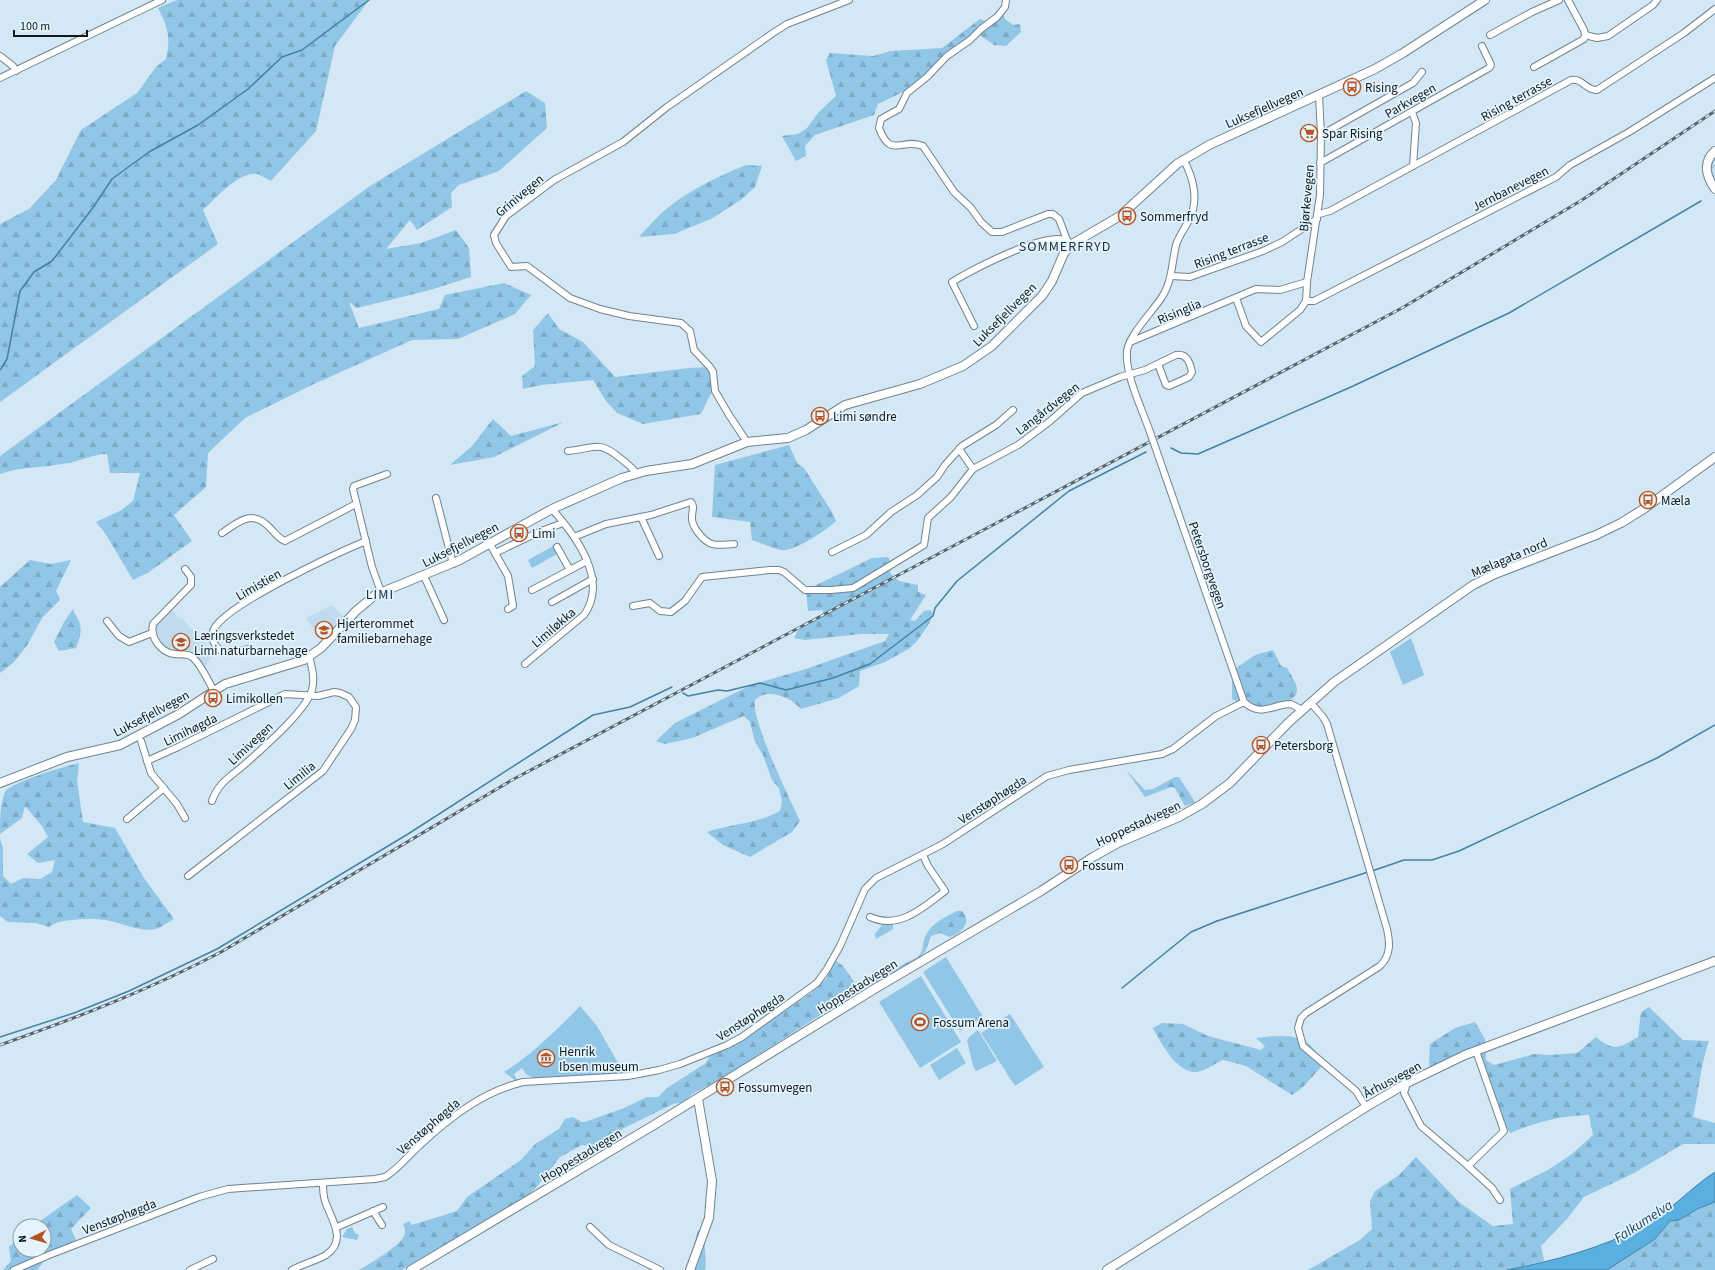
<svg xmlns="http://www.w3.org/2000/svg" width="1715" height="1270" font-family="'Source Sans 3',sans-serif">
	<defs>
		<pattern id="industrial-furrows" width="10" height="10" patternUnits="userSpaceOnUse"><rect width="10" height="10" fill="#bfdbed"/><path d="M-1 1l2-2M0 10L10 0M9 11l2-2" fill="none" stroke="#a3bbcb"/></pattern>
		<pattern id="forest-firs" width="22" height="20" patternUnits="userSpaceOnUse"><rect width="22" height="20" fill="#91c6e7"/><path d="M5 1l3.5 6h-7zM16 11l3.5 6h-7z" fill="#7ca9c6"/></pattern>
	</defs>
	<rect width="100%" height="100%" fill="#d3e7f4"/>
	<g fill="#bfdbed">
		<path d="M332,605L345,618L322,641L306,618Z"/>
		<path d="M169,611H173L180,619L182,618L215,654L208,661L204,670L196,656L188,652L167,650L154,633L155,623Z"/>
	</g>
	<path fill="url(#industrial-furrows)" d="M1715,152V183L1706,169Z"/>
	<g fill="url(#forest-firs)">
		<path d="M177,0H369L335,46L316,131L271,181C267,179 261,175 257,174C239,171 215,199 203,210L218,244L0,402V224L29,209L56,180L81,130L137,93L156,67L166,59C171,37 168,28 158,8Z"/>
		<path d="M1002,12L1005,19L1013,25L1020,24L1021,32L1006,46L994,45L977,33L915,86L878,104L874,115L815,135L805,146L806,156L796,161L782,136L798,134L807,128L819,112L836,96L826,60L830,53L873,56L891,51L942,48L980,19L989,22Z"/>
		<path d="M526,91L545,103L547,128L499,171L459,185L451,193L452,207L417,230L410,220L386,249L421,243L456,230L469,248L471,277L430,290L357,308L349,302L359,328L439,309L445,295L504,283L531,295L515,314L458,339L412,340L314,384L245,418L208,453L206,487L174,515L192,541L149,572L133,580L105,533L96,522L120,511L133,501L140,473H110L107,454C93,454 81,461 68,463C44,468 23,466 0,474V456L370,186Z"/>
		<path d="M746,165L762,166L755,187L742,199L711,219L674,234L639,237C647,228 656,218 665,210C689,190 717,177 746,165Z"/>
		<path d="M548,313L559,329L583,342L615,377L689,368L710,367L714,387L701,414L643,424L617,413L606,401L593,380L541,385L523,389L522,376L535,366L533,330Z"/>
		<path d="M493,419L511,436L564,422L494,457L450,465L472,446Z"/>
		<path d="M789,445L797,463L804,468L832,512L836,521C826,530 795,552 781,550C772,548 761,543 752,540L750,522L712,517L715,465Z"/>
		<path d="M888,557L892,564L890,573L899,581L918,585V592L926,595L910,620L915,621L924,611L930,610L933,613L930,622L918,640L910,648L885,662L860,671L859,686L839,698L801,709C791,697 767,687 755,700C751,721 790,799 800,821L792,832L750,857L723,845L707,832C731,824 757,824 780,811L782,802L779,788L772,780L763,755L755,742L750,722L744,716L692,738L665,744L656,741L675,723L751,685L806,669L885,641L889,634H861L805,640L794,638L798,630L823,616V610L808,611L806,590L872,558Z"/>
		<path d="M30,560L51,564L71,560L56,591L60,600L42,618L28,644L14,662L0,673V587Z"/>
		<path d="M73,609C75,615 77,617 79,621C83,630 79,640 76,648L59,651L54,642L64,622Z"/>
		<path d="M1273,650L1281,666L1287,668C1290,674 1298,684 1297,691C1295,705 1264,708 1252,707C1246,707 1238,702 1232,699V671L1255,655Z"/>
		<path d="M79,763L77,781L83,822L115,828L144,878L174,919C168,922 161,928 155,929C141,933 120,922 106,920C94,918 58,918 49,927L36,923L8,922L0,916V839L3,848V876L11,884L23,878L40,879L52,872L55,860L38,863L27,854L48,837L42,826L25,806L22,818L0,834C0,820 0,804 5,792C11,782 66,766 79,763Z"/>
		<path d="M1126,770L1145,790L1153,789L1175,777H1179L1195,802L1185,806L1175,788L1171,787L1145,797Z"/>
		<path d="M957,911H962C973,923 961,933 950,937L940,933L931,936L925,952L920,957L841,1002L720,1079L692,1094L684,1102L673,1104L622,1129L614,1142L609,1146L592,1151L587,1146L582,1145L560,1157L535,1189L525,1197L402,1270H359C369,1264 400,1246 404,1236C406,1232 405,1228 403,1224L409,1221L412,1225L457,1211L467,1197L521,1160L535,1144L559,1129L565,1119L573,1117L582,1122H585L624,1108L647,1097H658L667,1088L706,1063L710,1055L760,1027L810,994L826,979L835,960L843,966L858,987L918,957C924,951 922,944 925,937C930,924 945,917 957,911Z"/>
		<path d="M1649,1007L1683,1040L1709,1041C1700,1066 1699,1092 1693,1117L1715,1123V1144H1683L1634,1173L1584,1197L1567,1219L1541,1246L1544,1261L1507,1270H1308L1360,1240L1372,1229L1370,1201L1375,1191L1399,1175L1416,1157L1460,1203L1493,1226L1513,1224L1510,1189L1548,1170L1572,1154L1593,1135L1589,1115C1558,1116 1538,1122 1510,1133L1498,1112L1479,1052L1354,1112L1430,1066L1429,1063L1430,1044L1455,1028L1475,1022L1485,1039L1486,1060L1494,1065L1534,1054L1550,1055L1577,1053L1596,1037C1614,1052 1619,1048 1638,1037L1641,1012Z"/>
		<path d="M1162,1023L1183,1024L1208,1036L1261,1050L1265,1046L1256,1038C1275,1036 1300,1032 1314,1049C1317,1053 1320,1061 1322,1066L1303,1087L1292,1095L1246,1066L1223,1060C1216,1063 1205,1071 1197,1072C1177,1074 1161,1043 1153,1028Z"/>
		<path d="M77,1195L91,1208L71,1229L76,1240L49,1255L37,1270H3L11,1261L9,1247L20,1237V1250H44V1226H33Z"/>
		<path d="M1715,1202V1270H1607L1655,1239L1670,1221L1679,1220L1697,1209Z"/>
		<path d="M698,1230L707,1234C702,1250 708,1257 705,1270H685L690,1260Z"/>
	</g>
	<g fill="#91c6e7">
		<path d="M555,545L559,553L532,568L528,560Z"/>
		<path d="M1411,638L1424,675L1403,685L1390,652Z"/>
		<path d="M893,924V929L876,939L875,934L882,925Z"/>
		<path d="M946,957L983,1017L960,1031L923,972Z"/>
		<path d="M921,976L961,1042L920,1068L879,1002Z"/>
		<path d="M580,1006L597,1026L622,1070L621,1074L533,1078L526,1074L522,1068L514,1074L517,1080L516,1081L504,1072C527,1059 561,1026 580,1006Z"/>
		<path d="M1010,1014L1044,1067L1015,1086L981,1033Z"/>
		<path d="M978,1030L997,1061L976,1071L973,1066L967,1040L970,1036Z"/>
		<path d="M957,1048L966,1063L939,1080L930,1065Z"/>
		<path d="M352,1227L355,1233L359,1235L357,1240L342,1237L347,1229Z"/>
	</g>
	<path fill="#59afe0" stroke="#4382a5" d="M1715,1172V1202L1697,1209L1679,1220L1670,1221L1655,1239L1607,1270H1507C1553,1261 1603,1248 1645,1225C1671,1211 1690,1188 1715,1172Z"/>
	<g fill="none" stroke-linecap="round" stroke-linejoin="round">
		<g stroke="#4382a5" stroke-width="1.5">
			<path d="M0,370L7,359L20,291L34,272L52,261L92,209L112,179L149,152L198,125L248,89L282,57L302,50L369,0"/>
			<path d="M1171,448L1181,453L1198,454L1351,387L1509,313L1701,201"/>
			<path d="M683,693L688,696L718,690L727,691L760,683L786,690L833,678L870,664L933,616L935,608L957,581L1069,491L1146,452"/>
			<path d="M1372,871L1404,860H1432L1459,851L1657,758L1715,725"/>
			<path d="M1122,988L1191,932L1217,921L1368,872"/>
			<path d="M0,1037L74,1013L129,991L217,949L408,834L593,715L630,707L672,687"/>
		</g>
		<defs>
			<g id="street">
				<path d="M1006,0L1005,7L997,17L981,29L970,40L947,56L927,77L907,93L899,109L881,119L879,128C891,160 902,137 923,146L954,192L971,208L981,222L992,232H1002L1048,214H1053L1059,219L1067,240"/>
				<path d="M1490,35L1532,12L1559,0"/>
				<path d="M1585,35L1597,38L1608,36L1653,5L1657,0"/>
				<path d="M0,56L13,66L16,71"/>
				<path d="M1534,67L1584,39L1585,35L1584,30L1568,0"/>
				<path d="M0,78L162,0"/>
				<path d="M1412,112L1416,123L1413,166"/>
				<path d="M1321,135L1413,83L1422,72"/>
				<path d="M1320,163L1489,68L1491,65L1482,46"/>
				<path d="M1319,214L1330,211L1571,80C1583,78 1586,91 1597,90L1684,33L1715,9"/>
				<path d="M1171,276L1190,277L1263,251L1282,242L1317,219"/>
				<path d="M1236,298L1246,326L1261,342L1300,310L1306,301"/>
				<path d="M1306,301H1314L1556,177L1570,165L1629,132L1715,78"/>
				<path d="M1306,301L1307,282L1320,195L1321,135L1319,96"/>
				<path d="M974,326L952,282C970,271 1052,227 1069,242"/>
				<path d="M1130,342L1256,289L1280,290L1307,282"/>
				<path d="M1150,432C1142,409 1125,375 1127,351C1129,335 1153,311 1162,297C1172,282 1172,262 1176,245C1179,235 1186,227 1190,218C1199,199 1193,176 1183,159"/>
				<path d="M747,442L729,415L715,391L713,372L710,367L694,350L690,331L681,323L629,316L600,309L570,298L527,266L511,267L496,243L494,235L506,216L554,180L623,142L667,107L773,33L787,24L849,0"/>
				<path d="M959,449L973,469"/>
				<path d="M568,451C595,449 597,439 620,458C626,463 632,467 636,473"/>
				<path d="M1158,455L1244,702C1262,718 1272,704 1291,704L1302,710"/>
				<path d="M436,498L453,564"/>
				<path d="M641,517L659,556"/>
				<path d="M222,533C241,520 253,509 271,529C276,534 279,539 285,541L356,504"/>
				<path d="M574,537L606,524L651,515L691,502C695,506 692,511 692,517C691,526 703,541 712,544C718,546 728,544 734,544"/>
				<path d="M490,544L495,553L541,531L563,523"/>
				<path d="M557,547L570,570"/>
				<path d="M832,552L866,535L891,512L917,495L937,477L945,465L962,446L996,425L1013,410"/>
				<path d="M495,553L508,576L513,606L508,609"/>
				<path d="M185,569L191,577V585L153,624C150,637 160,652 174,654C180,655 187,653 192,657C200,662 209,683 214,691"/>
				<path d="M424,576L444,620"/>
				<path d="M532,590L587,561"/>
				<path d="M381,592L372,567L353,489L354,486L387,474"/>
				<path d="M552,602L593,579"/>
				<path d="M633,606L650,603L660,611L671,612L685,601L702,577L770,570H779L784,572L805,590H831L853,588L924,545L928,518L951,497L973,469L1018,445L1049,422L1082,393L1120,377L1145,370L1176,355C1187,353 1190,363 1192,372L1189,377L1169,386L1166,385L1158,364"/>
				<path d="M107,621L119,636L129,642L152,633"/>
				<path d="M250,649C239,650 224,657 216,646C212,641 211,634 214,629C227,604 337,553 366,541"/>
				<path d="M525,664L584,615C609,580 576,536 552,509"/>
				<path d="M1310,702L1323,717L1327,724L1387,929C1390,943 1391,955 1380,966L1306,1013L1301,1018L1298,1028L1303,1046L1356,1091L1366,1107"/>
				<path d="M141,741L151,773L177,804L185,818"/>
				<path d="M147,761L178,747L285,694L318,696L334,692L340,693L349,697L356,707L355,720L351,729L323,771L188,876"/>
				<path d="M212,801C218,783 231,776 244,765C263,748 305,712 312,690C315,678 312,668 309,656"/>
				<path d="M127,819L164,788"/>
				<path d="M870,917C899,930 923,908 945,891L928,866L923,855"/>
				<path d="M1407,1083L1404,1093L1421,1126L1468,1166L1504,1131L1476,1051"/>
				<path d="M1468,1166L1492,1188L1500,1200"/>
				<path d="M373,1211L382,1225"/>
				<path d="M337,1227L383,1207"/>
				<path d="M590,1227L609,1245L660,1270"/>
				<path d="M14,1270L49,1255L199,1197L228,1189L375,1179L385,1177C398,1169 408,1156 419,1146C449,1118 482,1092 523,1082L628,1076L659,1070L680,1064L727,1045L742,1037L817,983L827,969L840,946L865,889L876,878L943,844L1047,776L1069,770L1162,754L1173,749L1216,716L1244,702"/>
				<path d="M190,1270L213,1259"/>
				<path d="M292,1270C302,1264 316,1261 326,1255C348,1240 331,1219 325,1201C323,1195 323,1189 323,1183"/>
			</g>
			<g id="secondary">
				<path d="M1715,151C1702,163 1706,176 1715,189"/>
				<path d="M0,783L67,757L120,745L179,714L225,684L304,660L321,648L356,611L375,595L460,560L552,509L622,478L646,471L692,464L747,442L788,438L806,430L845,405L920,384L963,366L992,346L1042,296L1052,281L1064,253L1072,244L1120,216L1177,164L1209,145L1375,69L1403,53L1485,0"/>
				<path d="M411,1270L654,1125L876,988L1041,891L1093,857L1118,843L1179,817L1202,804L1230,783L1288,723L1334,682L1443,606L1473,585L1495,574L1596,535L1621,523L1645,508L1715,457"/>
				<path d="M690,1270L709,1218L712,1181L698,1099"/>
				<path d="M1107,1270L1366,1107L1407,1083L1465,1055L1715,961"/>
			</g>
		</defs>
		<use href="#street" stroke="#70838f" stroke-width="8"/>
		<use href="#secondary" stroke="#70838f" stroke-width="10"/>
		<use href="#street" stroke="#fff" stroke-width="6"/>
		<use href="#secondary" stroke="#fff" stroke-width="8"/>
		<defs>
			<path id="rail" d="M0,1045C76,1018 149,990 221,952L512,780L1402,308L1582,200L1715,111"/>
		</defs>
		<use href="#rail" stroke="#58646c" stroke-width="3"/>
		<use href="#rail" stroke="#e3f4fe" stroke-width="1.5" stroke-dasharray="4.5" stroke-linecap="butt"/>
		<defs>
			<path id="street-bridge" d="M1150,432L1158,455"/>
		</defs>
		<use href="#street-bridge" stroke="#70838f" stroke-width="8" stroke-linecap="butt"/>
		<use href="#street-bridge" stroke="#fff" stroke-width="6"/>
	</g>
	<defs>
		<symbol id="bus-ring" viewBox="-11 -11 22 22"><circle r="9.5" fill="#e3f4fe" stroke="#b7531f" stroke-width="1.5"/><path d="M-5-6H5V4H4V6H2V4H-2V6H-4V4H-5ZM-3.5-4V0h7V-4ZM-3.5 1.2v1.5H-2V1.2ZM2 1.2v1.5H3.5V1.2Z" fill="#b7531f"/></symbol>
		<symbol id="supermarket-ring" viewBox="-11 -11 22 22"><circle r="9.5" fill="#e3f4fe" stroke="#b7531f" stroke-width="1.5"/><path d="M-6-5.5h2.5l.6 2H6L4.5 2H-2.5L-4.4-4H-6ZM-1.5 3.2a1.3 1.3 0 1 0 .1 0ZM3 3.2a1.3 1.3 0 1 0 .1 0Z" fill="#b7531f"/></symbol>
		<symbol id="school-ring" viewBox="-11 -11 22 22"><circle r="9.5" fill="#e3f4fe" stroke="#b7531f" stroke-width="1.5"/><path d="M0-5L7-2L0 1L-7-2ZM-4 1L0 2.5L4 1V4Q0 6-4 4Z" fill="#b7531f"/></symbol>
		<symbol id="stadium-ring" viewBox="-11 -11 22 22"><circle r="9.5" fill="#e3f4fe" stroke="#b7531f" stroke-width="1.5"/><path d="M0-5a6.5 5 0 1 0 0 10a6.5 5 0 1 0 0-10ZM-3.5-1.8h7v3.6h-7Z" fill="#b7531f"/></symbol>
		<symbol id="museum-ring" viewBox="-11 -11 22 22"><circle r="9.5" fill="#e3f4fe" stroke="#b7531f" stroke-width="1.5"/><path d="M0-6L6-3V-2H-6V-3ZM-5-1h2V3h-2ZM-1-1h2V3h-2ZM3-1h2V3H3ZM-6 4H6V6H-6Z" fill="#b7531f"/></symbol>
	</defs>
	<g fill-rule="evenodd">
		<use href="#bus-ring" x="1342" y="77" width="20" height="20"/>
		<use href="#supermarket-ring" x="1299" y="123" width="20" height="20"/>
		<use href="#bus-ring" x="1117" y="206" width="20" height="20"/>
		<use href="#bus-ring" x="810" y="406" width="20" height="20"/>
		<use href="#bus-ring" x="1638" y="490" width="20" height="20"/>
		<use href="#bus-ring" x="509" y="523" width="20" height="20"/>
		<use href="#school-ring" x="314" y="620" width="20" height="20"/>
		<use href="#school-ring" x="171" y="632" width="20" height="20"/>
		<use href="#bus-ring" x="203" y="688" width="20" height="20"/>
		<use href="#bus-ring" x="1251" y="735" width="20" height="20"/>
		<use href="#bus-ring" x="1059" y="855" width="20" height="20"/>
		<use href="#stadium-ring" x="910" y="1012" width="20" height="20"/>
		<use href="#museum-ring" x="536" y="1048" width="20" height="20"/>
		<use href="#bus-ring" x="715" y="1077" width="20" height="20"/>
	</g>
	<g text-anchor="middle" stroke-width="3.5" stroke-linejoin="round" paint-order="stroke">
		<g font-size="13" fill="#10181c" stroke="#e3f4fe" text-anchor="start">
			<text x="1365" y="92">Rising</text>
			<text x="1322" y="138">Spar Rising</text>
			<text x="1140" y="221">Sommerfryd</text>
			<text x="833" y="421">Limi søndre</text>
			<text x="1661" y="505">Mæla</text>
			<text x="532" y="538">Limi</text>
			<text x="337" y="628">Hjerterommet<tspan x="337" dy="15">familiebarnehage</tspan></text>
			<text x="194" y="640">Læringsverkstedet<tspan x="194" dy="15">Limi naturbarnehage</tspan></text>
			<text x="226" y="703">Limikollen</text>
			<text x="1274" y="750">Petersborg</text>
			<text x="1082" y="870">Fossum</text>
			<text x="933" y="1027">Fossum Arena</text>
			<text x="559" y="1056">Henrik<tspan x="559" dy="15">Ibsen museum</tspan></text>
			<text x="738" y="1092">Fossumvegen</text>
		</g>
		<g font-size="13" fill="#10181c" stroke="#e3f4fe">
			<text transform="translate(1516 98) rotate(-29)" y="5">Rising terrasse</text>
			<text transform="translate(1410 100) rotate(-30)" y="5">Parkvegen</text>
			<text transform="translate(1264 107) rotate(-24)" y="5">Luksefjellvegen</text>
			<text transform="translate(1510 188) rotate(-27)" y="5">Jernbanevegen</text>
			<text transform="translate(519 195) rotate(-40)" y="5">Grinivegen</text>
			<text transform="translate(1306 198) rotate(-85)" y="5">Bjørkevegen</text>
			<text transform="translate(1231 250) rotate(-21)" y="5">Rising terrasse</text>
			<text transform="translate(1179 311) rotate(-23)" y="5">Risinglia</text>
			<text transform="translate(1004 314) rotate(-45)" y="5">Luksefjellvegen</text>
			<text transform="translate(1047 408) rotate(-38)" y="5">Langårdvegen</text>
			<text transform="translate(460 544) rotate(-27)" y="5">Luksefjellvegen</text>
			<text transform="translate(1509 557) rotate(-23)" y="5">Mælagata nord</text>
			<text transform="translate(1208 565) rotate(71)" y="5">Petersborgvegen</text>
			<text transform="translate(258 584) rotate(-30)" y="5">Limistien</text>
			<text transform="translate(553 627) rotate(-41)" y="5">Limiløkka</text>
			<text transform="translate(151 713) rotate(-28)" y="5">Luksefjellvegen</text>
			<text transform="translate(190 729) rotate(-26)" y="5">Limihøgda</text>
			<text transform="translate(250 743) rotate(-43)" y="5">Limivegen</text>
			<text transform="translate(299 775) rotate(-39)" y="5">Limilia</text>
			<text transform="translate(992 799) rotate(-33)" y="5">Venstøphøgda</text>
			<text transform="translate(1138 823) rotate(-25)" y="5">Hoppestadvegen</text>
			<text transform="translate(857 986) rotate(-32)" y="5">Hoppestadvegen</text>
			<text transform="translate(750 1016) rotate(-33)" y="5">Venstøphøgda</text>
			<text transform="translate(1392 1079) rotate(-28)" y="5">Århusvegen</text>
			<text transform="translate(428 1126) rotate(-41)" y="5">Venstøphøgda</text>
			<text transform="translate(581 1155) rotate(-31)" y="5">Hoppestadvegen</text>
			<text transform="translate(119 1216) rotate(-21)" y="5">Venstøphøgda</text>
		</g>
		<g font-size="14" letter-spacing="1" fill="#1e2e38" stroke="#e3f4fe">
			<text x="1065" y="251">SOMMERFRYD</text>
			<text x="380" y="599">LIMI</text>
		</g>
		<g font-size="14" font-style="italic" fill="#183d52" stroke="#e3f4fe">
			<text transform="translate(1643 1221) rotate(-33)" y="5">Falkumelva</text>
		</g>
	</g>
	<g transform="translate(32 1238) rotate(265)"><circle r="19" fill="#e3f4fe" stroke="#8f9ca4"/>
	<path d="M0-3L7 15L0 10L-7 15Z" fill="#b7531f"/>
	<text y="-6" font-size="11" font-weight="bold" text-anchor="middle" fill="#10181c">N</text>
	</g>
	<path d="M14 30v6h73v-6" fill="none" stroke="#10181c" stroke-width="2"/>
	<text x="20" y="30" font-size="12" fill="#10181c" stroke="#e3f4fe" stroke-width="3" paint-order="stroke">100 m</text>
</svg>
